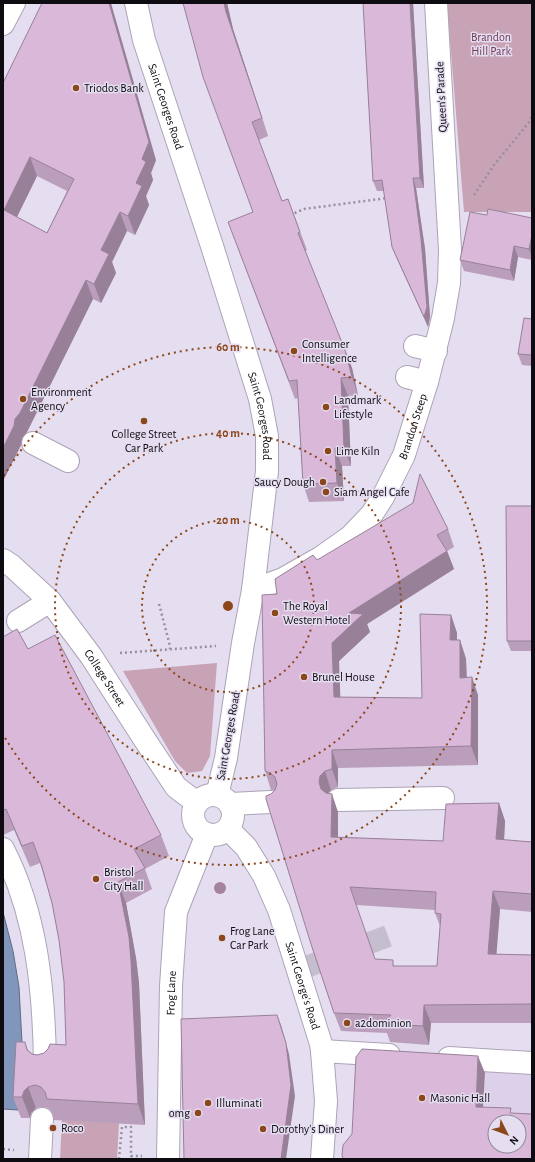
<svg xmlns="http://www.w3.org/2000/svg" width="535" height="1162" font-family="'Alegreya Sans',sans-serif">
	<rect width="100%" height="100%" fill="#e5ddf0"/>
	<path fill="#dcd0ea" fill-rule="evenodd" d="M479,1066L532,1068V1159H471ZM495,1122H519V1146H495Z"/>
	<g fill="#c8a3b5">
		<path d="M447,3H532V212H464Z"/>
		<path d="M217,663L210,756L202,771L187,773L175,761L123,671Z"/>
		<path d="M62,1120L119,1123L117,1159H60Z"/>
	</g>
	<path fill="#8295ba" stroke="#5f6c87" d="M3,912L13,951L19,987L23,1061L20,1062L18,1110L3,1109Z"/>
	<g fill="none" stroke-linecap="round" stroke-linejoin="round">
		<path stroke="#c5becf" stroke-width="22" stroke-dasharray="22 11" stroke-linecap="butt" d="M306,967L388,936"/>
		<defs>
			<g id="minor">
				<path id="s1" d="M136,3L144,40L212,246L260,399L267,436V471L253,590L243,643L226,758L217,795"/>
				<path d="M3,24L14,3"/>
				<path d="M415,346L436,351"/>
				<path d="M407,377L427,382"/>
				<path d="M33,443L68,461"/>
				<path id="s2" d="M3,560L12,566L50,601L91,656L143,737L176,787L197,803"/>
				<path id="s3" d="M253,590L283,579L320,558L350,537L372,514L383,497L404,455L427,382L443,318L449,283L450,250L436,3"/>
				<path d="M18,621L50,601"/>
				<circle cx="213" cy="815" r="20"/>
				<path d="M338,800L443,798"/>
				<path d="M230,804L271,802"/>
				<path id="s4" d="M228,829L246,847L264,876L279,910L321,1044L322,1051L326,1101L322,1159"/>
				<path d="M3,849C37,915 44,991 45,1064"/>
				<path d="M322,1051L389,1055"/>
				<path d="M449,1058L532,1063"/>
				<path d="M40,1159L42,1119"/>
				<path id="s5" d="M168,1159L171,986L176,912L207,834"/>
			</g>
		</defs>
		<use href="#minor" stroke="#aca4b6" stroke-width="24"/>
		<g stroke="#96909e" stroke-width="2.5" stroke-dasharray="2 3" stroke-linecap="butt">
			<path d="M474,195L494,165L530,121L532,116"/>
			<path d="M290,215L304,209L387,198"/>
			<path d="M159,604L169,642L170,649"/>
			<path d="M120,653L216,646"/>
			<path d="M3,1149L14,1150"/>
			<path d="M119,1159L122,1127H131V1156H142"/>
		</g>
		<use href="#minor" stroke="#fff" stroke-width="22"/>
	</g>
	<circle fill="#a5839c" cx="220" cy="888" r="6"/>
	<g fill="#bb9ebb" fill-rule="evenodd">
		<path d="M183,3H227L233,29L268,136L259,140L282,201L288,199L307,250L305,251L345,350L352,368L358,395L348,396L351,466H342L344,501L309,502L303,484L298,398L295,399L235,240L253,212Z"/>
		<path d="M363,3H413L424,188H416L425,249L430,317L428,327L396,257L392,247L384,191H377L373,181Z"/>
		<path d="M3,83L156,160L151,173L153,180L146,196L149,205L135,235L127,231L112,262L116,273L101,303L93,299L27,432L22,438L21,445L3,481ZM37,176L67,191L47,233L17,217Z"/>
		<path d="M487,215L532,218V260L518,257L514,281L464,271L460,260Z"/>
		<path d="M532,319V366L522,365L518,354Z"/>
		<path d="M532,506V651H511L507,641Z"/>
		<path d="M448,529L454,547L447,551L454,569L367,624L370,632L339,661L340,697L422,698L451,615L457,633V640H460L466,659L467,677L478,695V765L338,768V787L331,790L328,793L338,812V837L443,841L499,803L505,821L504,840L532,842V912L500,909L496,954L532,955V1023H431L429,1045L390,1042L387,1033L341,1031L334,1013L271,794L275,790H271L265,771L277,594L317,560ZM356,905L435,910V913L440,926L437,966H395L375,959Z"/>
		<path d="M3,637L28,649L161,835L169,856L145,869L152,889L126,903L136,958L139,983L145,1125L54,1120L51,1111L48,1108L43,1107L36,1108L31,1113L30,1118H21L13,1097L25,1042L28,1050L32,1054L37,1055L44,1053L66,1045L64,982L59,940L52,903L40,863L30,867L14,830L3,835Z"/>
	</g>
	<g fill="#988198">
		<path d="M109,3H111L156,160L151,173L153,180L146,196L149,205L135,235L128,216L136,183Z"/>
		<path d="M224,3H227L233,29L268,136L226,12Z"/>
		<path d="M410,3H413L424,188L420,178Z"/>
		<path d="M30,157L37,176L11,229L4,210Z"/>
		<path d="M413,178L416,188L425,249L430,317L428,327L424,317Z"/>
		<path d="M120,212L127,231L112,262L116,273L101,303L94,284L101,250Z"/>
		<path d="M532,235V257L529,249Z"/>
		<path d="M514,246L518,257L514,281L510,270Z"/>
		<path d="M86,280L93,299L27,432L22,438L21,445L3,481V448L15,419Z"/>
		<path d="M345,350L352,368L358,395L352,377Z"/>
		<path d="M341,378L348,396L351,466L344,448Z"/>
		<path d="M335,448L342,466L344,501L337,483Z"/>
		<path d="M447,551L454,569L367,624L370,632L339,661L341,716L334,697L332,643L349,613Z"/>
		<path d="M451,615L457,633V658L450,640Z"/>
		<path d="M460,640L466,659L467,696L460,678Z"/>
		<path d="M472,677L478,695V765L471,746Z"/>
		<path d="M332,750L338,768V787L332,769Z"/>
		<path d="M325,771L331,790L327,794L321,789L319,782L320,776Z"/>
		<path d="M332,794L338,812V855L331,837Z"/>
		<path d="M499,803L505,821L503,858L496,839Z"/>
		<path d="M118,882L126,903L136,958L139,983L145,1125L138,1104Z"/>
		<path d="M493,891L500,909L495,973L488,954Z"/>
		<path d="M424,1005L431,1023L429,1045L423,1026Z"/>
		<path d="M277,1015L281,1025L289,1054L295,1096L286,1159H281Z"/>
		<path d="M478,1056L485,1073L482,1123L476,1107Z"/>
		<path d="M28,1087L36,1108L31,1113L30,1118L22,1097L24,1091Z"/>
	</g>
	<g fill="#d9b8d9" stroke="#988198" fill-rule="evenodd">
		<path d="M42,3H109L149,142L142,159L146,162L136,183L142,186L128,216L120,212L101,250L109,254L94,284L86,280L20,413L15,419L14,426L3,448V83ZM30,157L74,179L47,233L4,210Z"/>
		<path d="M183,3H224L226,12L262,118L252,122L282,201L288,199L300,232L298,233L345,350L352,377L341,378L344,448H335L337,483L303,484L297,380L289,381L228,222L253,212L203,77Z"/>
		<path d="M363,3H410L420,178H413L421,239L427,307L424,317L392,247L382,180L373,181Z"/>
		<path d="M488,209L532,218V235L529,249L514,246L510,270L460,260L470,212L487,215Z"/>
		<path d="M524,318L532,319V355L518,354Z"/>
		<path d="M420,474L448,529L437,535L447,551L349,613L363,614L332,643L334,697L422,698L420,614L451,615L450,640H460V678L472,677L471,746L332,750V769L325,771L320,776L319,782L321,789L326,793L332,794L331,837L443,841L446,804L499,803L496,839L532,842V894L493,891L488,954L532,955V1004L424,1005L423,1026L383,1024L391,1015L334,1013L311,944L266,799V796L271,794L275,790L277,784L275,777L270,773L265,771L262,595L277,594L275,579L313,555L317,560L413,503ZM350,887L436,892L435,913L441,914L437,966H393V960L375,959Z"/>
		<path d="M506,506H532V641H507Z"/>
		<path d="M17,629L28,649L55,635L161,835L134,849L145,868L118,882L129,937L131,961L138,1104L47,1099L45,1092L41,1087L35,1085L28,1087L24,1091L22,1097H13L16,1042H25L27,1050L32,1054L37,1055L44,1053L48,1049L50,1044L66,1045L64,982L59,940L52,903L42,867L33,842L22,846L6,809L3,810V637Z"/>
		<path d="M277,1015L286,1043L291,1085L281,1159H184L181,1019Z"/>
		<path d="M362,1049L478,1056L476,1107L511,1108L510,1113L532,1114V1159H343L342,1155L343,1145L352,1134L356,1057ZM495,1122H519V1146H495Z"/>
	</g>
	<g fill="none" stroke="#8b471a" stroke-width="2" stroke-dasharray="2 4">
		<circle cx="228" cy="606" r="86"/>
		<circle cx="228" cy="606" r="173"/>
		<path d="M4 476A259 259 0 1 1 4 736"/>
	</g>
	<g fill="#8b471a" stroke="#e5ddf0" stroke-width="1.5">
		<circle cx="76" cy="88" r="4"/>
		<circle cx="294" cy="351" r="4"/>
		<circle cx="23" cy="399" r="4"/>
		<circle cx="326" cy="407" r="4"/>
		<circle cx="144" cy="421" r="4"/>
		<circle cx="328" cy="451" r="4"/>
		<circle cx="323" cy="482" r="4"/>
		<circle cx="326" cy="492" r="4"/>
		<circle cx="275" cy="613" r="4"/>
		<circle cx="304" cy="677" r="4"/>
		<circle cx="96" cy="879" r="4"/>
		<circle cx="222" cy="938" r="4"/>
		<circle cx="347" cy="1023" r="4"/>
		<circle cx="422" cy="1098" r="4"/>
		<circle cx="208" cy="1103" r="4"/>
		<circle cx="198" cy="1113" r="4"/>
		<circle cx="53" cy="1128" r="4"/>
		<circle cx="263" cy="1129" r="4"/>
	</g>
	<g text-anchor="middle" stroke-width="3" stroke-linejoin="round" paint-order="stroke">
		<g font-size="12" fill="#713957" stroke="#e5ddf0">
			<text x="491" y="41">Brandon<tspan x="491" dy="14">Hill Park</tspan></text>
		</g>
		<g font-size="12" fill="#0e0b11" stroke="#e5ddf0" text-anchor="start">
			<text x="84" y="92">Triodos Bank</text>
			<text x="302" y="348">Consumer<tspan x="302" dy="14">Intelligence</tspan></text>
			<text x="31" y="396">Environment<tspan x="31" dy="14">Agency</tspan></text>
			<text x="334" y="404">Landmark<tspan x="334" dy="14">Lifestyle</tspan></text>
			<text x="144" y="438" text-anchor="middle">College Street<tspan x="144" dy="14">Car Park</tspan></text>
			<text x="336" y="455">Lime Kiln</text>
			<text x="315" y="486" text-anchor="end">Saucy Dough</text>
			<text x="334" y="496">Siam Angel Cafe</text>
			<text x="283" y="610">The Royal<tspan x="283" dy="14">Western Hotel</tspan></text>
			<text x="312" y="681">Brunel House</text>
			<text x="104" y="876">Bristol<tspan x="104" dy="14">City Hall</tspan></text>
			<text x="230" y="935">Frog Lane<tspan x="230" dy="14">Car Park</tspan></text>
			<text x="355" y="1027">a2dominion</text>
			<text x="430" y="1102">Masonic Hall</text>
			<text x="216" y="1107">Illuminati</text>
			<text x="190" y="1117" text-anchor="end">omg</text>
			<text x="61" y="1132">Roco</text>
			<text x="271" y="1133">Dorothy's Diner</text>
		</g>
		<g font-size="12" fill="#0e0b11" stroke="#e5ddf0">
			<text transform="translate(441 97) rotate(-93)" y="4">Queen's Parade</text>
			<text dy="4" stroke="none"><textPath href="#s1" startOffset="108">Saint Georges Road</textPath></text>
			<text dy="4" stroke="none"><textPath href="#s1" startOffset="432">Saint Georges Road</textPath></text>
			<text dy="4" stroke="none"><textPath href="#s3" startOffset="240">Brandon Steep</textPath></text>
			<text dy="4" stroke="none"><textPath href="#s2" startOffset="157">College Street</textPath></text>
			<text transform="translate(228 736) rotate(-80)" y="4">Saint Georges Road</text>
			<text dy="4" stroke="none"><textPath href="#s4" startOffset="176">Saint George's Road</textPath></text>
			<text dy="4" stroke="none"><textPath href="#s5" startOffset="166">Frog Lane</textPath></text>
		</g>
	</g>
	<circle cx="228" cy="606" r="6" fill="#8b471a" stroke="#e5ddf0" stroke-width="2"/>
	<g font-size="12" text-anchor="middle" font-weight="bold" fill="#8b471a" stroke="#e5ddf0" stroke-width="3" stroke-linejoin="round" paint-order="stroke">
		<text x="228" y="351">60 m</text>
		<text x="228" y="437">40 m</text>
		<text x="228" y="524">20 m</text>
	</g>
	<rect width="535" height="1162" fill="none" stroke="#0e0b11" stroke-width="8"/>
	<g transform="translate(507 1134) rotate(132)"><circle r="19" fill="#e5ddf0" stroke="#8f8997"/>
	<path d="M0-3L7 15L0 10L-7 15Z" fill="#8b471a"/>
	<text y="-6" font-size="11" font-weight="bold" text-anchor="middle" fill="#0e0b11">N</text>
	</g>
</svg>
